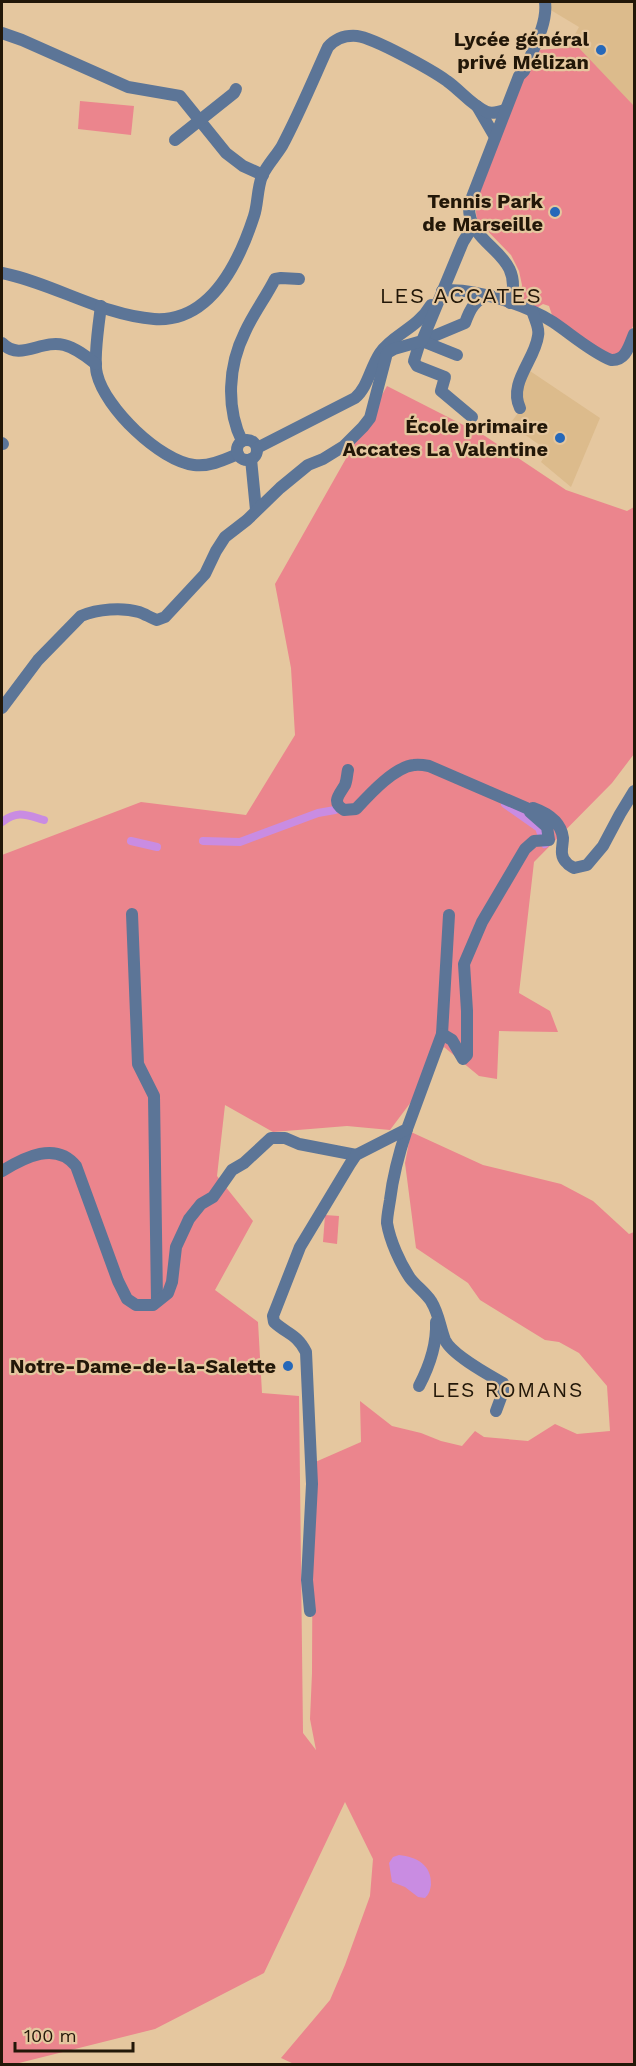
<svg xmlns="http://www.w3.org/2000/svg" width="636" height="2066" font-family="'Work Sans',sans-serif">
	<rect width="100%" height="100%" fill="#e5c79f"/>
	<g fill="#dcbb8c">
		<path d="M551,2H634V127L555,72L579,27L549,9Z"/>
		<path d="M527,369L600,418L571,487L541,462L548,451L510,424L523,406L519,400Z"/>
	</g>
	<g fill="#eb858d">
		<path d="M578,47L634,106V324L621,351L617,355H607L552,315L549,306L543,304L535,309L520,301L522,285L519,271L511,255L477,220L475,205L530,61L537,50Z"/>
		<path d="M80,101L134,106L131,135L78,129Z"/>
		<path d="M387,386L485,436L566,490L627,511L634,507V754L612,783L534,862L519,993L550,1011L558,1032L499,1031L497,1079L479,1076L444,1047L420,1090L390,1130L347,1126L273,1132L225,1105L217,1176L253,1221L215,1290L258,1322L262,1393L299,1396L303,1733L316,1750L310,1719L312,1673L313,1463L361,1442L360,1401L392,1426L421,1433L441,1441L462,1446L475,1431L484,1437L528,1441L555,1424L577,1434L610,1431L607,1386L579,1353L559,1342L545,1340L480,1300L468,1283L416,1248L405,1163L411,1132L483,1165L561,1184L593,1201L629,1234L634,1232V2064H294L281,2058L330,2000L345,1965L370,1896L373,1859L345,1802L264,1973L155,2029L15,2064H2V855L141,802L246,815L295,735L291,668L275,584Z"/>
		<path d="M325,1215L339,1216L337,1244L323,1242Z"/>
	</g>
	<path fill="#c98ce2" d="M399,1855C417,1857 432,1865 431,1885C430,1891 429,1894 425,1898L418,1897L405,1887L392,1882L389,1863L393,1857Z"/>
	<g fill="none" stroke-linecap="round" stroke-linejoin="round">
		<g stroke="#c98ce2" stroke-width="8">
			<path d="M505,804L539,828L545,844"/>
			<path d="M2,822C18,810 26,815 44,820"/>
			<path d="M131,841L157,847"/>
			<path d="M203,841L240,842L318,813L335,810"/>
		</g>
		<g stroke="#5c7597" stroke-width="12">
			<path d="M2,33L22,40L128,87L180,96L226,153L243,166L263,175"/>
			<path d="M477,106L495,137"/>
			<path d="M175,140L234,93L236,89"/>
			<path d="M2,273C53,283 101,315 154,319C211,323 239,262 254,216C258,204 257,189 262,176C267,165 276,156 282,146C299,114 313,80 328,47C336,38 345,35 357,36C374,38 432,70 447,81C460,90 472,106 487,112C493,114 499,112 505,110"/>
			<path d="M442,291C471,286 528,306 553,322C571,334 591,352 611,360C626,361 629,346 634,334"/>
			<path d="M510,303C527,250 467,249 469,205L519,76L524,71C532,51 548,24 545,2"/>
			<path d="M101,306C99,322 93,360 97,374C105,408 160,461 194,465C209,467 224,460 238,454"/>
			<path d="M422,341L465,323C470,309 475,299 490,295"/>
			<path d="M422,341L457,355"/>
			<path d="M420,342L414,361L417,366L445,377L441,391L472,417"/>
			<path d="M2,343C20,362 41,339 64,345C76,348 87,357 96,364"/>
			<path d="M520,408C508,383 535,360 538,336C540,329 535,320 533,313"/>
			<circle cx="247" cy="450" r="10"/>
			<path d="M242,441C226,408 228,366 245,332C253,314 266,297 275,279L281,278L299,279"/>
			<path d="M2,443L3,444"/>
			<path d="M257,448L355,398C368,387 370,368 380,353C393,334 417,329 431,305"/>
			<path d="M251,459L256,510"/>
			<path d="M2,708L38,660L81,616C98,609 122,607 139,612C145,614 151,618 157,620L165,617L205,574L216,551L225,537L247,520L280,488L308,465L323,459L344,446L363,427L370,418L387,353L394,349L422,341L463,242L473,226"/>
			<path d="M348,770C347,774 347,780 345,785C339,795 331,802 344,810L356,809C369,795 394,767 414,765C419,764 424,765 429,766L531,810"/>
			<path d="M132,914L138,1064L154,1096L157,1301"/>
			<path d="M442,1034L449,915"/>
			<path d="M407,1129C399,1153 393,1175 390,1200C389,1207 387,1216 387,1223C390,1241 400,1263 410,1278C416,1286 425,1292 431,1301C439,1314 440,1327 445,1340C452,1355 489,1375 503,1383V1392L496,1411"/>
			<path d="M2,1171C25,1157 56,1141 76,1166L118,1281L127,1299L136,1305H153L168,1293L172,1282L176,1247L189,1219L201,1204L213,1197L232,1170L244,1163L271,1138H285L299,1144L356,1155"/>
			<path d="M419,1386C430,1365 437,1345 436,1322"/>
			<path d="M310,1611L307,1580L312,1484L306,1352C297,1334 287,1334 274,1322L273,1316L300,1247L350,1164L356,1155L407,1129L442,1034L452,1040L463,1059L467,1055V1011L464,964L482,922L525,849L534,841L549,840L547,827L530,812L533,808C547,813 561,821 563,838C563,846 559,855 566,862C568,865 571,866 574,868L587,865L603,846L620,814L634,791"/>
		</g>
	</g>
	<g fill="#2668b9" stroke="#e5c79f" stroke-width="2">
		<circle cx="601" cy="50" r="6"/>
		<circle cx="555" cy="212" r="6"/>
		<circle cx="560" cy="438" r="6"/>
		<circle cx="288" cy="1366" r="6"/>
	</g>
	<g text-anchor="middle" stroke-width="4.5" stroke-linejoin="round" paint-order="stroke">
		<g font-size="20" font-weight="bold" fill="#221708" stroke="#e5c79f" text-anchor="end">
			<text x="589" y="46">Lycée général<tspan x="589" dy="23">privé Mélizan</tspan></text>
			<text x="543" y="208">Tennis Park<tspan x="543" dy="23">de Marseille</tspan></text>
			<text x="548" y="433">École primaire<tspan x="548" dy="23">Accates La Valentine</tspan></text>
			<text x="276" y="1373">Notre-Dame-de-la-Salette</text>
		</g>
		<g font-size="21" letter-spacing="1.5" fill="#221708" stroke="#e5c79f">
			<text x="508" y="1397">LES ROMANS</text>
		</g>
		<g font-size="22" letter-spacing="1.5" fill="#221708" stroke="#e5c79f">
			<text x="461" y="303">LES ACCATES</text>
		</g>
	</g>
	<rect width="636" height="2066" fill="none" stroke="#221708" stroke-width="6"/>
	<path d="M15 2042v9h118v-9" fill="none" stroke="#221708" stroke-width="3"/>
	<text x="24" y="2042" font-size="18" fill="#221708" stroke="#e5c79f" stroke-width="4.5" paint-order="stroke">100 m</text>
</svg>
